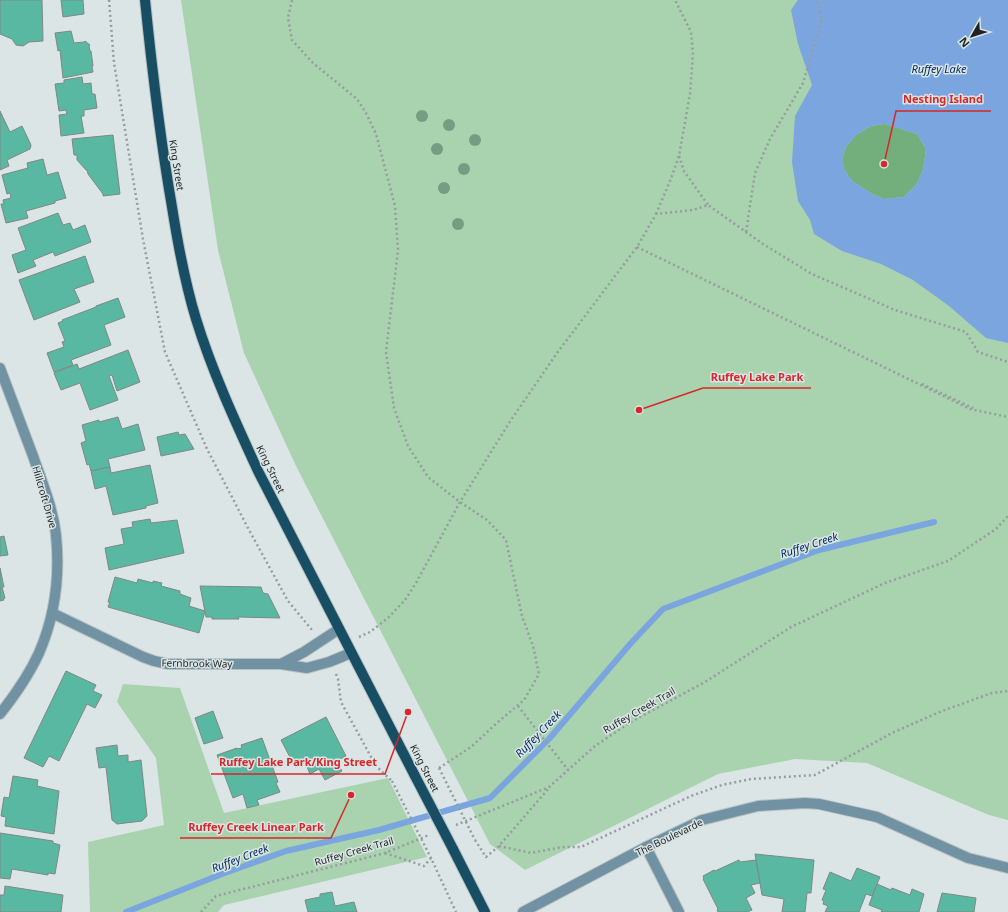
<svg xmlns="http://www.w3.org/2000/svg" width="1008" height="912" font-family="'Noto Sans',sans-serif">
	<rect width="100%" height="100%" fill="#dbe5e6"/>
	<g fill="#a8d3ae">
		<path d="M181,0H1008V820L989,815L867,763L795,759L718,774L525,870L490,844L296,466L244,353L218,250Z"/>
		<path d="M123,684L180,688L224,813L388,778L427,857L224,905L218,912H90L88,842L164,825L156,758L117,702Z"/>
	</g>
	<path fill="#72af7d" d="M885,124L917,134L926,149L923,170L916,185L904,197L884,199L872,194L852,181L844,169L842,160L846,147L856,135L871,126Z"/>
	<path fill="#7aa5df" fill-rule="evenodd" d="M798,0H1008V343L986,338L949,306L913,280L881,264L842,251L814,234L810,220L798,201L792,162L795,116L812,85L798,44L791,10ZM885,124L917,134L926,149L923,170L916,185L904,197L884,199L872,194L852,181L844,169L842,160L846,147L856,135L871,126Z"/>
	<g fill="none" stroke-linecap="round" stroke-linejoin="round">
		<path stroke="#7aa5df" stroke-width="6" d="M126,912L222,874L286,851L379,830L490,798L549,739L631,643L663,609L819,550L934,522"/>
	</g>
	<g fill="#59b8a2" stroke="#7f8885">
		<path d="M0,0H42L43,41L29,42L23,46L16,45L12,39L0,34Z"/>
		<path d="M61,0H83L84,14L63,17Z"/>
		<path d="M71,31L74,43L84,42L85,41L90,45L89,46L90,51H91L93,66L92,67L93,72L63,78L60,50L58,51L55,33Z"/>
		<path d="M82,77L83,84L91,83L92,94H95L97,108L84,110V116H81L84,133L61,136L59,115L67,114L66,110L59,111L55,84L64,83V80Z"/>
		<path d="M0,111L10,132L22,126L31,145L30,149L7,160L9,166L0,170Z"/>
		<path d="M113,135L120,194L103,196V194L88,174L87,170H86L77,160V155H74L72,139Z"/>
		<path d="M43,159L47,175L58,172L66,198L55,201V203L26,211L28,218L6,223L1,204H4L3,200L11,198L10,193L7,194L2,175L28,168L27,163Z"/>
		<path d="M58,213L63,225L70,223L73,230L85,225L91,242L55,256L53,252L33,260L36,266L18,273L12,255L26,250L18,228Z"/>
		<path d="M85,256L94,282L74,289L80,302L34,320L19,280Z"/>
		<path d="M118,298L125,317L104,325L111,345L71,360L73,365L54,372L47,353L64,347L62,342L65,341L58,323L63,321L62,320L96,307V306Z"/>
		<path d="M128,350L140,382L117,391L112,375L109,376L118,400L90,410L80,383L61,390L54,373L77,364L79,369Z"/>
		<path d="M118,417L122,429L138,424L145,450L108,459L110,467L91,471L89,464L87,465L81,443L86,441L82,425L99,420V422Z"/>
		<path d="M178,432L179,435L185,434L194,449L161,456L157,437Z"/>
		<path d="M150,465L158,503L146,506V508L113,515L106,486L95,489L91,471L110,467L111,473Z"/>
		<path d="M150,519L151,523L177,520L184,553L109,570L105,548L124,544L121,529L133,527L132,522Z"/>
		<path d="M4,536L8,555L0,556V537Z"/>
		<path d="M0,568L4,587H2L5,598L3,599L4,600L0,601Z"/>
		<path d="M115,577L137,583L138,579L153,583V581L162,583L161,586L180,591V594L191,598L189,606L205,611L199,633L108,607L110,602H108Z"/>
		<path d="M200,586L261,587L263,593L268,594L280,618L238,617L239,619H212V617H206Z"/>
		<path d="M66,671L96,685L93,691L102,695L95,708L87,704L59,761L49,756L43,767L24,758Z"/>
		<path d="M213,711L223,738L204,744L195,718Z"/>
		<path d="M326,717L346,756L336,761L342,771L325,780L319,769L310,774L305,762L295,767L281,740Z"/>
		<path d="M262,738L278,782L276,783L280,792L257,800L259,805L247,808L243,794L233,798L217,755L237,748V749L242,748L241,745Z"/>
		<path d="M117,745L118,756L128,755V762L141,760L147,816L142,821L117,824L112,820L106,767L99,768L96,748Z"/>
		<path d="M13,776L38,780L37,786L59,791L54,834L5,826L6,817L1,816L4,797L9,798Z"/>
		<path d="M0,833L53,841V843L60,845L55,874L48,873V875L12,869L10,879L0,878Z"/>
		<path d="M755,854L814,860L811,893H807L805,912H782L784,899L762,895Z"/>
		<path d="M739,860L740,862L756,860L760,883L751,885L755,893L746,898L752,910L747,912H718L717,910L718,909L703,879L704,878L703,876L714,870L715,871Z"/>
		<path d="M857,868L880,877L872,896L866,894L859,912H825L828,906L823,904L824,901L822,900L826,890L823,889L830,872L851,881Z"/>
		<path d="M877,884L891,890L892,888L910,895L912,889L924,894L919,912H881L882,910L869,905Z"/>
		<path d="M5,886L63,895L61,912H0V895H4Z"/>
		<path d="M332,892L335,906L354,902L357,912H308L305,900L320,897V894Z"/>
		<path d="M942,893L976,898L974,912H937Z"/>
	</g>
	<g fill="none" stroke-linecap="round" stroke-linejoin="round">
		<defs>
			<g id="minor">
				<path d="M0,368C11,398 22,427 33,456C42,482 53,508 56,535C60,575 55,616 39,653C29,675 15,695 0,714"/>
				<path d="M52,613L143,657L154,661L168,664H281L307,668L329,662L351,653"/>
				<path d="M281,664L304,652L339,629"/>
				<path d="M646,847L679,912"/>
				<path d="M523,912L646,847L702,820L758,806L805,803L819,804L877,817L968,858L1008,868"/>
			</g>
			<g id="major">
				<path d="M145,0C152,69 160,138 172,207C178,245 185,283 196,319C212,371 235,421 258,471L415,776"/>
				<path d="M453,849L485,912"/>
			</g>
		</defs>
		<use href="#minor" stroke="#b9c2c3" stroke-width="12"/>
		<use href="#major" stroke="#b9c2c3" stroke-width="12"/>
		<g stroke="#959d9e" stroke-width="2.5" stroke-dasharray="2 3" stroke-linecap="butt">
			<path d="M109,0L114,63L143,239L165,352L207,449L249,530L288,601L312,630"/>
			<path d="M292,0L288,18L292,40L313,63L357,99L366,113L376,134L395,206L398,250L386,352L394,408L408,446L428,477L460,502L487,520L506,540L522,616L533,646L539,674L524,700L498,722L471,747L439,768"/>
			<path d="M679,156L684,171L708,205"/>
			<path d="M656,214L670,181L679,156L690,94L693,54L691,32L675,0"/>
			<path d="M746,232L755,173L770,139L803,83L822,19L817,0"/>
			<path d="M637,247L970,409L1008,417"/>
			<path d="M922,384L973,408"/>
			<path d="M359,637L370,632L388,618L405,600L416,583L460,502L509,423L557,353L637,247L656,214L693,210L708,205L763,244L812,274L895,310L966,332L978,352L1008,362"/>
			<path d="M336,674L338,679L341,702L376,766L392,781"/>
			<path d="M518,706L568,770"/>
			<path d="M456,825L549,787L595,746L629,723L705,682L791,627L885,583L948,561L996,529L1008,516"/>
			<path d="M475,840L486,857L499,846L549,788"/>
			<path d="M499,846L531,853L562,847H581L691,796L722,785L751,779L815,775L892,733L942,711L992,693L1008,691"/>
			<path d="M385,853L424,866L431,858L456,912"/>
			<path d="M201,912L216,896L385,853L429,835"/>
		</g>
		<use href="#minor" stroke="#7192a2" stroke-width="10"/>
		<use href="#major" stroke="#184e64" stroke-width="10"/>
		<defs>
			<path id="major-bridge" d="M415,776L453,849"/>
		</defs>
		<use href="#major-bridge" stroke="#b9c2c3" stroke-width="12" stroke-linecap="butt"/>
		<g stroke="#959d9e" stroke-width="2.5" stroke-dasharray="2 3" stroke-linecap="butt">
			<path d="M439,768L475,840"/>
			<path d="M392,781L431,858"/>
		</g>
		<use href="#major-bridge" stroke="#184e64" stroke-width="10"/>
	</g>
	<g fill="#759d83">
		<circle cx="422" cy="116" r="6"/>
		<circle cx="449" cy="125" r="6"/>
		<circle cx="475" cy="140" r="6"/>
		<circle cx="437" cy="149" r="6"/>
		<circle cx="464" cy="169" r="6"/>
		<circle cx="444" cy="188" r="6"/>
		<circle cx="458" cy="224" r="6"/>
	</g>
	<g text-anchor="middle" stroke-width="3" stroke-linejoin="round" paint-order="stroke">
		<g font-size="10" fill="#1f2323" stroke="#dbe5e6">
			<text transform="translate(177 165) rotate(81)" y="4">King Street</text>
			<text transform="translate(271 469) rotate(64)" y="4">King Street</text>
			<text transform="translate(45 497) rotate(74)" y="4">Hillcroft Drive</text>
			<text transform="translate(197 663) rotate(1)" y="4">Fernbrook Way</text>
			<text transform="translate(639 710) rotate(-30)" y="4">Ruffey Creek Trail</text>
			<text transform="translate(425 768) rotate(63)" y="4">King Street</text>
			<text transform="translate(669 837) rotate(-26)" y="4">The Boulevarde</text>
			<text transform="translate(354 851) rotate(-16)" y="4">Ruffey Creek Trail</text>
		</g>
		<g font-size="11" font-style="italic" fill="#002a5d" stroke="#dbe5e6">
			<text x="939" y="73">Ruffey Lake</text>
			<text transform="translate(809 545) rotate(-18)" y="4">Ruffey Creek</text>
			<text transform="translate(538 734) rotate(-46)" y="4">Ruffey Creek</text>
			<text transform="translate(240 858) rotate(-21)" y="4">Ruffey Creek</text>
		</g>
	</g>
	<path fill="none" stroke="#d62828" stroke-width="1.5" d="M884 164L896 111H991M639 410L703 388H811M408 712L385 774H211M351 795L331 838H180"/>
	<g fill="#d62828" stroke="#dbe5e6" stroke-width="1.5">
		<circle cx="884" cy="164" r="4"/>
		<circle cx="639" cy="410" r="4"/>
		<circle cx="408" cy="712" r="4"/>
		<circle cx="351" cy="795" r="4"/>
	</g>
	<g font-size="11" text-anchor="middle" font-weight="bold" fill="#d62828" stroke="#dbe5e6" stroke-width="3" stroke-linejoin="round" paint-order="stroke">
		<text x="943" y="103">Nesting Island</text>
		<text x="757" y="381">Ruffey Lake Park</text>
		<text x="298" y="766">Ruffey Lake Park/King Street</text>
		<text x="256" y="831">Ruffey Creek Linear Park</text>
	</g>
	<g transform="translate(972 36) rotate(231)" stroke="#dbe5e6" stroke-width="3" paint-order="stroke">
	<path d="M0-3L7 15L0 10L-7 15Z" fill="#1f2323"/>
	<text y="-6" font-size="11" font-weight="bold" text-anchor="middle" fill="#1f2323">N</text>
	</g>
</svg>
